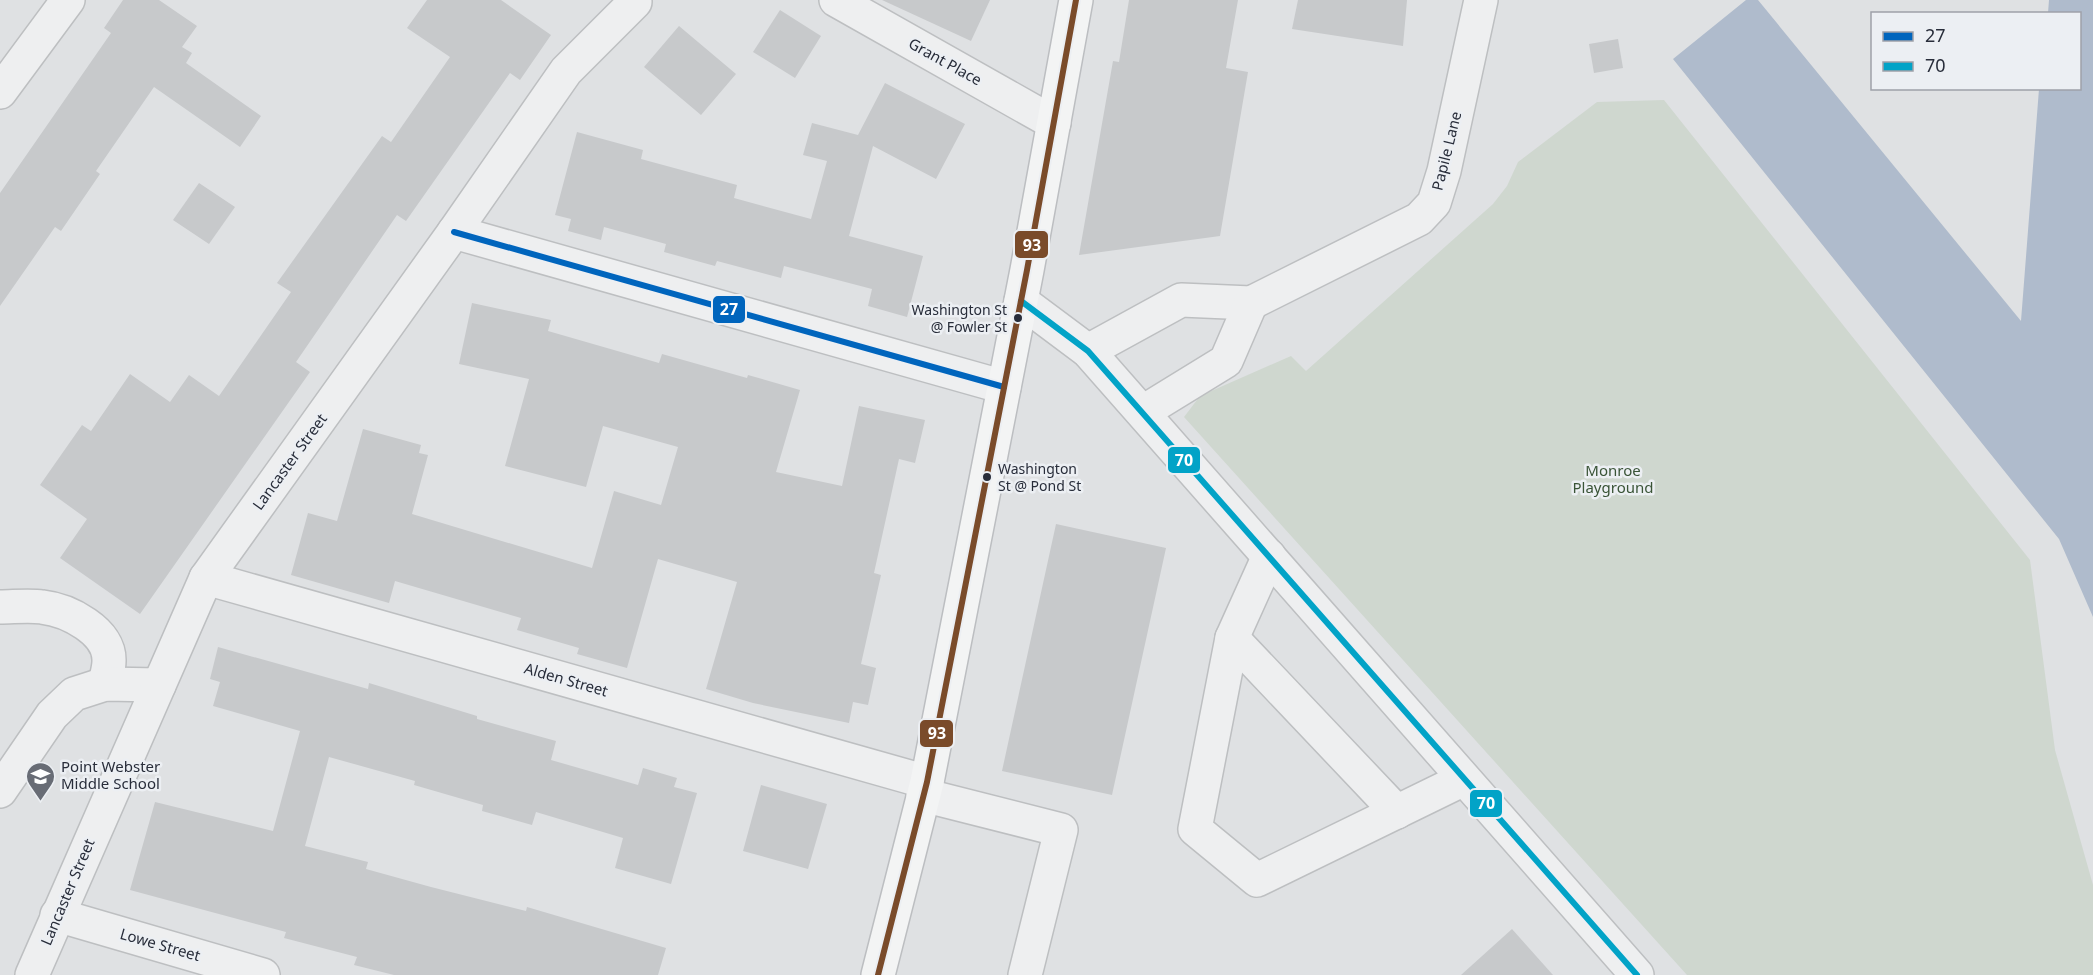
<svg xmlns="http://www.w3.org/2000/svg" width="2093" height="975" font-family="'Noto Sans',sans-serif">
	<rect width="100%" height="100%" fill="#dfe1e3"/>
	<path fill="#cfd7cf" d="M1664,100L2030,560L2055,750L2093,885V975H1687L1184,417L1200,396L1291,356L1306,371L1493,204L1507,186L1518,162L1597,102Z"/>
	<path fill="#afbbcc" d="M1746,0H1758L2021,321L2039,89L2080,88V14L2048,13L2049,0H2093V617L2059,539L1673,59Z"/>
	<g fill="#c7c9cb">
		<path d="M123,0H159L197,26L182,47L192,53L186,63L261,116L240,147L154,87L96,171L100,174L61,231L55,227L0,306V193L111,33L104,28Z"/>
		<path d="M427,0H501L551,35L520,80L510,73L406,221L397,215L296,362L310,372L140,614L60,558L87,519L40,485L82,425L91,431L130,374L170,402L189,375L219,396L291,292L277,283L382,136L391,142L450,57L407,28Z"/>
		<path d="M882,0H990L971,41Z"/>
		<path d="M1129,0H1238L1226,68L1248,72L1220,236L1079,255L1113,61L1119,62Z"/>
		<path d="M1298,0H1407L1403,46L1292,29Z"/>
		<path d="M780,10L821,36L795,78L753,52Z"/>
		<path d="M679,26L736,74L701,115L644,67Z"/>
		<path d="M1618,39L1623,68L1594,73L1589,44Z"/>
		<path d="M885,83L965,124L936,179L873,146L849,236L923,256L907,317L868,306L872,289L784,266L781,278L717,261L715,266L664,252L666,244L604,227L601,240L568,231L571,219L555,215L577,132L643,150L641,159L737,185L734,198L811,219L827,161L803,155L812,123L858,135Z"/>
		<path d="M199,183L235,207L209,244L173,220Z"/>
		<path d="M472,303L551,320L548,331L659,363L662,354L747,378L748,375L800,390L776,472L842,486L859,406L925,420L915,463L899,459L874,573L881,575L861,664L876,668L868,705L853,702L849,723L753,703L706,689L737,582L658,559L627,668L577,654L579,648L517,630L521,618L395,581L389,603L291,575L308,513L337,521L363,429L421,445L419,453L428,455L412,514L592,568L614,491L661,505L678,447L603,426L586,487L505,466L529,379L459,364Z"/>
		<path d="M1056,524L1166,548L1112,795L1002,771Z"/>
		<path d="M218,647L368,689L369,683L477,716V719L556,741L551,760L638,785L643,768L677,778L674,787L697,793L671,884L615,868L623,838L536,812L532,825L482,811L483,805L414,785L415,781L329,757L305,846L368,862L366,869L431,887L526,911L527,907L666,948L658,975H394L354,965L357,957L284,938L286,932L130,890L155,802L273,831L300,731L213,706L220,682L210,679Z"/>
		<path d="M761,785L827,804L808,869L743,851Z"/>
		<path d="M1512,929L1553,975H1461Z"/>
	</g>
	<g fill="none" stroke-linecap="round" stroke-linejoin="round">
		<defs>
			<g id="minor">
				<path d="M836,0L1054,123"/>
				<path d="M0,92L68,0"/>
				<path d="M454,232L1004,387"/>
				<path d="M1021,301L1088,351L1637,975"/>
				<path d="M1088,351L1181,300L1251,303L1419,219L1434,203L1444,171L1481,0"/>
				<path d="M1143,412L1226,361L1251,303"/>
				<path d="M1269,556L1232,638L1195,829L1257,880L1464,779"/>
				<path d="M206,578L927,782"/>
				<path d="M0,607C13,607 29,605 42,607C68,610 110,631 109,661C109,669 106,677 105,684"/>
				<path d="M1232,638L1397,812"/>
				<path d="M0,791L52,715L74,694L105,684L159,685"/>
				<path d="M923,795L1061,830L1025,975"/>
				<path d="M57,915L263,975"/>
				<path d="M32,975L206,578L454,232L566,71L635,2"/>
			</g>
			<path id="major" d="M878,975L927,782L1027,270L1076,0"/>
		</defs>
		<use href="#minor" stroke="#bdbfc1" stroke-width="36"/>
		<use href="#major" stroke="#bcbec1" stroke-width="36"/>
		<use href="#minor" stroke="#eeeff0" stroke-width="33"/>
		<use href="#major" stroke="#f3f4f4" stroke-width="33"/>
		<defs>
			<path id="bus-1" d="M454,232L1004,387"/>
			<path id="bus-2" d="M1021,301L1088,351L1637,975"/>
			<path id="bus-3" d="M878,975L927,782L1027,270L1076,0"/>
		</defs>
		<use href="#bus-1" stroke="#eceff3" stroke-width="10"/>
		<use href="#bus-2" stroke="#eceff3" stroke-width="10"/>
		<use href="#bus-3" stroke="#eceff3" stroke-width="10"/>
		<use href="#bus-1" stroke="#0065bd" stroke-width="6"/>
		<use href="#bus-2" stroke="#02a3c7" stroke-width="6"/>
		<use href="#bus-3" stroke="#7a4b2a" stroke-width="6"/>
	</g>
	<defs>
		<symbol id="school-pin" viewBox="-11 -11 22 30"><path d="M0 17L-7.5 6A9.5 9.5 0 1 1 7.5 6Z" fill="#686c75" stroke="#eceff3"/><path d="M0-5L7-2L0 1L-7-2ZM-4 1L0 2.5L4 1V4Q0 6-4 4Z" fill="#fff"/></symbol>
	</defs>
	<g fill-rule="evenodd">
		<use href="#school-pin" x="24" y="760" width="33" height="45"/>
	</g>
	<g fill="#282d3a" stroke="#eceff3" stroke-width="2">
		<circle cx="1018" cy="318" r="5"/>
		<circle cx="987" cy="477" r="5"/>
	</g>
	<g text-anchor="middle" stroke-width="5" stroke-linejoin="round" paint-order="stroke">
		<g font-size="14" fill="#282d3a" stroke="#eceff3" text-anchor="end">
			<text x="1007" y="315">Washington St<tspan x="1007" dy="17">@ Fowler St</tspan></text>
			<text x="998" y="474" text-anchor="start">Washington<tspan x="998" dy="17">St @ Pond St</tspan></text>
		</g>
		<g font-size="15" fill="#282d3a" stroke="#eceff3">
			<text transform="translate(945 62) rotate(29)" y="5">Grant Place</text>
			<text transform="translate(1447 151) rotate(-76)" y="5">Papile Lane</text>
			<text transform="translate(290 462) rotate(-54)" y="5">Lancaster Street</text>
			<text transform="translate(566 680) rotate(16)" y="5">Alden Street</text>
			<text transform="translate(68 892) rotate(-67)" y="5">Lancaster Street</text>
			<text transform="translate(160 945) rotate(16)" y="5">Lowe Street</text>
		</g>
		<g font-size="15" fill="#3a5437" stroke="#eceff3">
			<text x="1613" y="476">Monroe<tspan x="1613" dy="17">Playground</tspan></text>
		</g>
		<g font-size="15" fill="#282d3a" stroke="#eceff3" text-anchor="start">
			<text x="61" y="772">Point Webster<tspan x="61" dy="17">Middle School</tspan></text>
		</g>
	</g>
	<g stroke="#eceff3" stroke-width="2">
		<rect x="1014" y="230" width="35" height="29" rx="6" fill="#7a4b2a"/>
		<rect x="712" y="295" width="34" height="29" rx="6" fill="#0065bd"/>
		<rect x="1167" y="446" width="34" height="28" rx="6" fill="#02a3c7"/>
		<rect x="919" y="719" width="35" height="29" rx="6" fill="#7a4b2a"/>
		<rect x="1469" y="789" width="34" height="29" rx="6" fill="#02a3c7"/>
	</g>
	<g font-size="16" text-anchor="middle" font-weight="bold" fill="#fff">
		<text x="1032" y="251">93</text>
		<text x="729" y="315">27</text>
		<text x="1184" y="466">70</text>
		<text x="937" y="739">93</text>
		<text x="1486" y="809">70</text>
	</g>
	<rect x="1871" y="12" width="210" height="78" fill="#eceff3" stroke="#9ea1a9" stroke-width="1.5"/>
	<rect x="1883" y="32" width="30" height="9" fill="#0065bd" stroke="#9ea1a9" stroke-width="1.5"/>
	<text x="1925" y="42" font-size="18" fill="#282d3a">27</text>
	<rect x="1883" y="62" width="30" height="9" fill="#02a3c7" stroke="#9ea1a9" stroke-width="1.5"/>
	<text x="1925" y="72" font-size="18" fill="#282d3a">70</text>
</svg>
